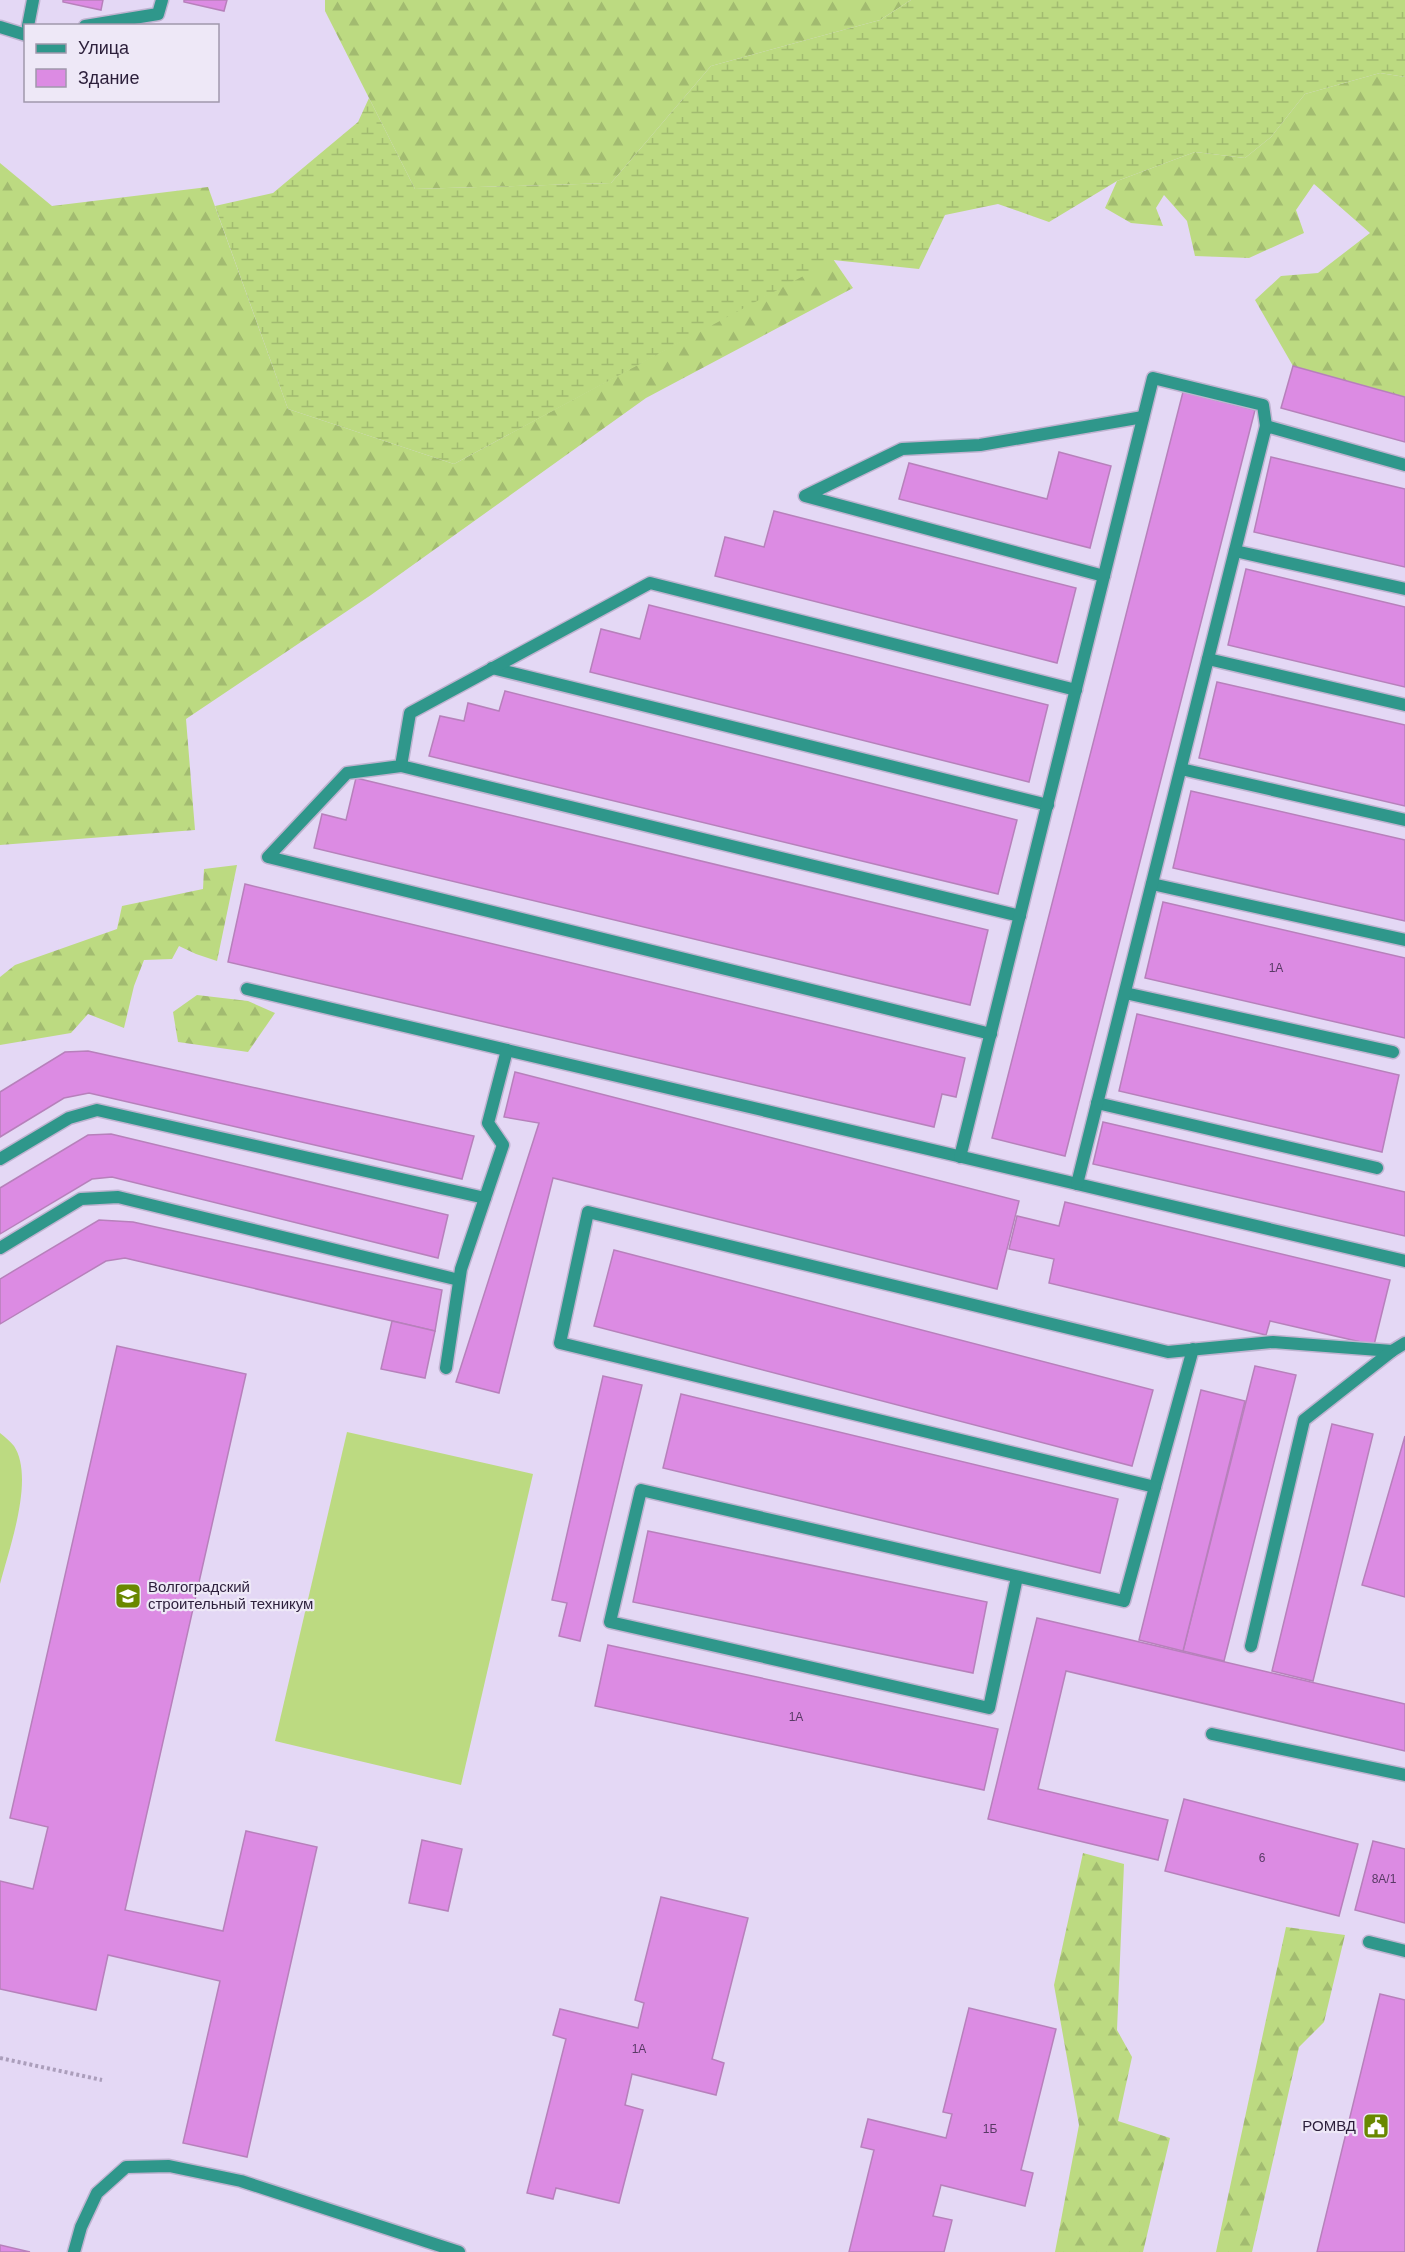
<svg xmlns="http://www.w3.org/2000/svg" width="1405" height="2252" font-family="Helvetica,sans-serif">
	<defs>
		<pattern id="forest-firs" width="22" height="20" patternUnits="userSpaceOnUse" patternTransform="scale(1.5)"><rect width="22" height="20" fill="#bcda81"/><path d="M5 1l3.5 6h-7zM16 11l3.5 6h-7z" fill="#a2bb70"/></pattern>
		<pattern id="wetland-marsh" width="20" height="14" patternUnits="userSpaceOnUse" patternTransform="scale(1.5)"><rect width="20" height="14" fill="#bcda81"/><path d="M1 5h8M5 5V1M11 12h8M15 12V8" fill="none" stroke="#a2bb70"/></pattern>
	</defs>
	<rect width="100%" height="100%" fill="#e4d8f5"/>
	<g fill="url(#forest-firs)">
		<path d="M325,0H911L880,20L711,66L611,183L415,189L325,11Z"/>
		<path d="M1380,73L1405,77V397L1293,366L1255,300L1281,276L1318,273L1370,233L1314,184L1296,210L1304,233L1249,258L1195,256L1187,221L1164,195L1156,208L1163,226L1131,223L1105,208L1117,181L1195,152L1245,158L1271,137L1305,94Z"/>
		<path d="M0,163L52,206L208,187L288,409L454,464L833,259L853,288L646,398L371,595L186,719L195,830L0,845Z"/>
		<path d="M237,865L217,961L196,954L179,946L172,959L144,960L134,986L124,1028L88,1014L71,1033L0,1045V977L15,965L117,929L122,906L203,889L204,869Z"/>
		<path d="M197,995L248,1001L275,1013L248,1052L178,1042L173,1012Z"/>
		<path d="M1083,1853L1124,1864L1117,2030L1132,2057L1118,2121L1170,2138L1143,2252H1055L1079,2125L1054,1985Z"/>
		<path d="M1286,1927L1345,1935L1324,2022L1299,2047L1252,2252H1216Z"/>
	</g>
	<path fill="url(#wetland-marsh)" d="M911,0H1405V77L1380,73L1305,94L1271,137L1245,158L1195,152L1117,181L1049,222L998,204L945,215L919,269L833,260L454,464L288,409L215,206L273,193L358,122L369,98L415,189L611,183L711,66L880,20Z"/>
	<g fill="#bcda81">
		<path d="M347,1432L533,1474L461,1785L275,1741Z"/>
		<path d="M0,1433C5,1437 10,1441 14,1446C35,1478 9,1549 0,1584Z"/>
	</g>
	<g fill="#dc8be3" stroke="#b780bb" stroke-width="1.5">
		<path d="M63,0H103L101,10L63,2Z"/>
		<path d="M184,0H227L224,11L184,2Z"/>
		<path d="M1293,366L1405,397V442L1281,408Z"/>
		<path d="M1183,392L1255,410L1065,1156L992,1138Z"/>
		<path d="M1059,452L1111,466L1090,548L899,499L909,463L1047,499Z"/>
		<path d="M1271,457L1405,489V567L1254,532Z"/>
		<path d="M774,511L1076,588L1057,663L715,576L725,537L764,547Z"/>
		<path d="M1246,569L1405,607V687L1228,645Z"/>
		<path d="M649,605L1048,705L1029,782L590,672L601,629L640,639Z"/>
		<path d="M1217,682L1405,725V806L1199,758Z"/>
		<path d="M505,691L1017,820L998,894L429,756L440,716L464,721L468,703L499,711Z"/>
		<path d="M356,778L988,930L970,1005L314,848L322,814L346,820Z"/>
		<path d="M1191,791L1405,840V921L1173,868Z"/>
		<path d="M245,884L965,1058L956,1097L942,1094L934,1127L228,962Z"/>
		<path d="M1163,902L1405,958V1038L1145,978Z"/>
		<path d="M1137,1014L1399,1075L1382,1152L1119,1091Z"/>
		<path d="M88,1051L474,1136L462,1179L89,1093L64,1098L0,1137V1092L65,1052Z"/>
		<path d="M515,1072L1019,1201L997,1289L553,1178L499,1393L456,1382L539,1123L504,1117Z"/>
		<path d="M1103,1122L1405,1192V1236L1093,1164Z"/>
		<path d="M111,1134L448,1215L438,1258L112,1177L92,1179L0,1234V1188L88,1135Z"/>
		<path d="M1065,1202L1390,1280L1374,1345L1270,1321L1266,1335L1049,1283L1054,1259L1009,1249L1017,1216L1059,1226Z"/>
		<path d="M99,1220L133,1222L442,1290L435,1331L125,1258L106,1261L0,1324V1279Z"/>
		<path d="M614,1250L1153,1390L1132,1466L594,1326Z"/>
		<path d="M392,1321L435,1331L425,1378L381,1369Z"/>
		<path d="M117,1346L246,1374L125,1910L223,1931L246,1831L317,1847L247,2157L183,2143L220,1981L108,1955L96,2010L0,1989V1881L33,1889L48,1827L10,1818Z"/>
		<path d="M1255,1366L1296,1375L1224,1661L1183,1651Z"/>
		<path d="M603,1376L642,1385L580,1641L559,1636L567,1603L552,1600Z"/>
		<path d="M1201,1390L1245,1401L1183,1651L1139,1640Z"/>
		<path d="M681,1394L1118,1499L1100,1573L663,1468Z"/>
		<path d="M1332,1424L1373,1434L1313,1681L1272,1671Z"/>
		<path d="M1405,1436V1597L1362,1585Z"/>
		<path d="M648,1531L987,1602L973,1673L633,1602Z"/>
		<path d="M1037,1618L1405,1704V1751L1066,1671L1038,1789L1168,1820L1158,1860L988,1819Z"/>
		<path d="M608,1645L998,1729L984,1790L595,1706Z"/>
		<path d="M1184,1799L1358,1844L1339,1916L1165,1871Z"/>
		<path d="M422,1840L462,1849L448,1911L409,1903Z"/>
		<path d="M1373,1841L1405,1849V1923L1355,1910Z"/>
		<path d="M661,1897L748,1918L712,2059L724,2063L716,2095L632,2074L625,2105L643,2110L619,2203L556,2188L553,2199L527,2193L566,2039L553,2035L560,2009L638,2028L644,2003L635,2000Z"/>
		<path d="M1380,1994L1405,2000V2252H1317Z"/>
		<path d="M969,2008L1056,2029L1021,2170L1033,2173L1025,2206L941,2185L933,2216L952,2220L944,2252H849L874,2150L861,2147L868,2119L946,2138L952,2114L943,2112Z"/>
		<path d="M0,2245L30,2252H0Z"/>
	</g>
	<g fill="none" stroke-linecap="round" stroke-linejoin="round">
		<defs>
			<g id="service">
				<path d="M28,26L33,0"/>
				<path d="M85,26L158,14L162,0"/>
				<path d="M0,27L26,35"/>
				<path d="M1235,551L1405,589"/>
				<path d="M1104,576L805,496L902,449L980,445L1143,417"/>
				<path d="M1208,659L1405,705"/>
				<path d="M492,668L1048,805"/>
				<path d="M401,766L1020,916"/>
				<path d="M1181,769L1405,820"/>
				<path d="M1152,884L1405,940"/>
				<path d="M247,989L1405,1261"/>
				<path d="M1125,993L1393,1052"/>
				<path d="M991,1034L268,857L347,773L401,766L410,713L650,583L1076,690"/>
				<path d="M1097,1103L1377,1168"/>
				<path d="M960,1157L1153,378L1263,405L1266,426"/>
				<path d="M0,1159L69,1118L97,1110L485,1198"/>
				<path d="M1077,1184L1266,426L1405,465"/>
				<path d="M0,1248L81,1199L118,1197L459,1280"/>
				<path d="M1193,1349L1155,1487L560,1343L588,1212L1168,1352L1273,1342L1392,1351L1405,1343"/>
				<path d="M446,1368L461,1269L503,1145L488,1123L507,1050"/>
				<path d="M1017,1577L989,1708L610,1622L641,1490L1124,1601L1155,1487"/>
				<path d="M1251,1646L1304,1420L1392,1351"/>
				<path d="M1212,1734L1405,1775"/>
			</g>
			<g id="minor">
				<path d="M1369,1942L1405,1951"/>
				<path d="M74,2252L81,2227L97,2193L126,2167L169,2166L241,2181L459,2252"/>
			</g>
		</defs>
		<use href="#service" stroke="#bfb3d0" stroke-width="15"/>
		<use href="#minor" stroke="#bfb3d0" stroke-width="15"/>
		<path stroke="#ab9ebb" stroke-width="4" stroke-dasharray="3 3" stroke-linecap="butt" d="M0,2058L102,2080"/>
		<use href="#service" stroke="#2f978b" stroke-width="12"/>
		<use href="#minor" stroke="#2f978b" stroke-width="12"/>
	</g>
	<defs>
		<symbol id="university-square" viewBox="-11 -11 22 22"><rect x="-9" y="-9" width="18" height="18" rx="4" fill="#698800" stroke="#eee8f7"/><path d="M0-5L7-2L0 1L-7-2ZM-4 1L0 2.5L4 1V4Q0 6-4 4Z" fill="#fff"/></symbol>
		<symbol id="civic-square" viewBox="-11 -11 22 22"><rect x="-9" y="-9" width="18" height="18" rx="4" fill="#698800" stroke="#eee8f7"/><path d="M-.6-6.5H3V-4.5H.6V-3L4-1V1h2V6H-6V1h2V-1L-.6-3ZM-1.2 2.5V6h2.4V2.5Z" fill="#fff"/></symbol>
	</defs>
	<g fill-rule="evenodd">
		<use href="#university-square" x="113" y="1581" width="30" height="30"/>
		<use href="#civic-square" x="1361" y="2111" width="30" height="30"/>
	</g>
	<g text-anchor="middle" stroke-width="4.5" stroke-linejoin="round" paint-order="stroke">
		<g font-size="12" fill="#583a65">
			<text x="1276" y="972">1А</text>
			<text x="796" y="1721">1А</text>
			<text x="1262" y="1862">6</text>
			<text x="1384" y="1883">8А/1</text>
			<text x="639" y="2053">1А</text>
			<text x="990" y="2133">1Б</text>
		</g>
		<g font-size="15" fill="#2c1f3b" stroke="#eee8f7" text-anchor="start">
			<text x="148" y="1592">Волгоградский<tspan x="148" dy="17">строительный техникум</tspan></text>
			<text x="1356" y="2131" text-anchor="end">РОМВД</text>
		</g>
	</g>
	<rect x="24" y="24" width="195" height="78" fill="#eee8f7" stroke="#a098ac" stroke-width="1.5"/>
	<rect x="36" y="44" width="30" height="9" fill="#2f978b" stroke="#a098ac" stroke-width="1.5"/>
	<text x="78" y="54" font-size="18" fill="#2c1f3b">Улица</text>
	<rect x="36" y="69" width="30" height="18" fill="#dc8be3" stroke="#a098ac" stroke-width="1.5"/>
	<text x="78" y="84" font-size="18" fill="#2c1f3b">Здание</text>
</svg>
